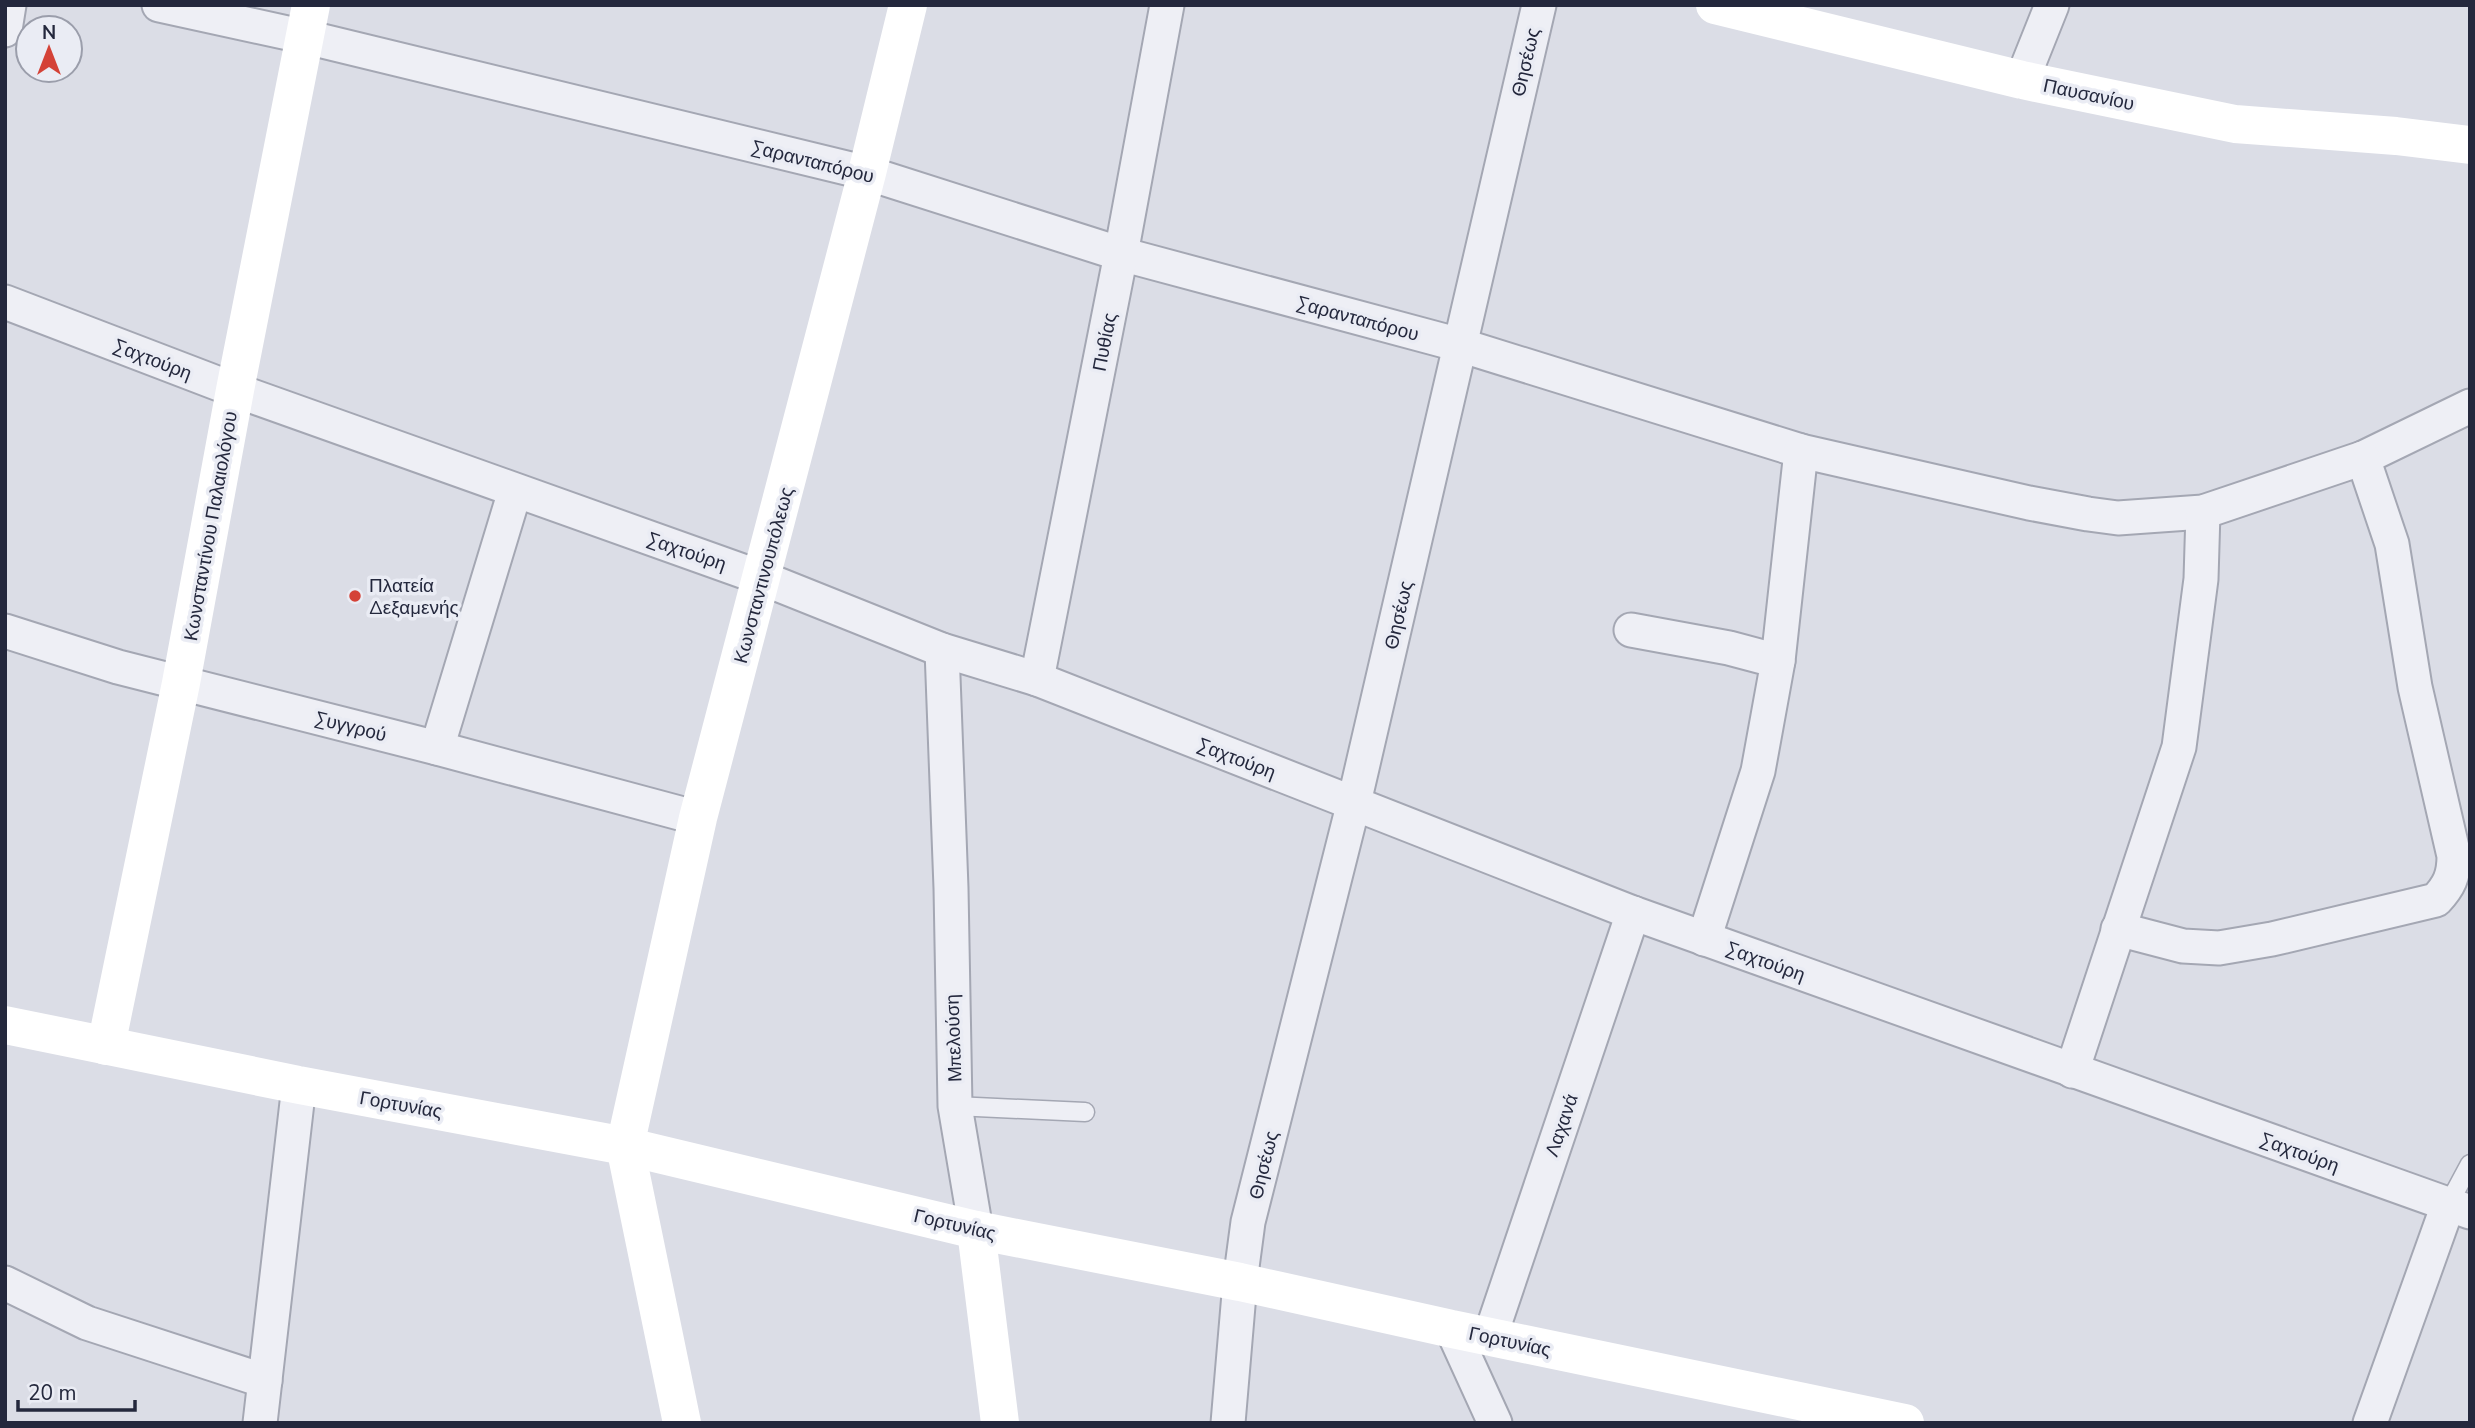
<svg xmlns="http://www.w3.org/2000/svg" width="2475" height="1428" font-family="'Nunito Sans',sans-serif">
	<rect width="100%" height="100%" fill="#dbdde6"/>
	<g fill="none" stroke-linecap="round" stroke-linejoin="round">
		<defs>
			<g id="lane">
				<path d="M955,1106L1085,1112"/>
				<path d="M2448,1205L2470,1164"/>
			</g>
			<g id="street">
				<path d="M159,5L306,37L867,173L1121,254L1460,345L1801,451L2029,503L2088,514L2118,518L2203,512L2363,458L2470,406"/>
				<path d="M5,30L9,5"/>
				<path d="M2022,80L2052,5"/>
				<path d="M5,302L235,390L762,578L942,650L1037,679L1633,913L2470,1212"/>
				<path d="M1631,630L1729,648L1778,661L1758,771L1704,939"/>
				<path d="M5,631L118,667L437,748L698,818"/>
				<path d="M942,650L951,888L955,1106L976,1230"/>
				<path d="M1778,661L1801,451"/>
				<path d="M1037,679L1121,254L1167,5"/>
				<path d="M437,748L515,491"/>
				<path d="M2118,929L2183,946L2219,948L2272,939L2436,900C2449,886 2454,876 2454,856L2415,687L2392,544L2363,458"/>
				<path d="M2072,1071L2179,747L2201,579L2203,512"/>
				<path d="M5,1283L87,1323L265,1381"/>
				<path d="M1452,1329L1495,1423"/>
				<path d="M1490,1337L1633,913"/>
				<path d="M260,1423L299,1085"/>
				<path d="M1228,1423L1240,1282L1248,1222L1356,794L1539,5"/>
				<path d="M2370,1423L2448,1205"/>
			</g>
		</defs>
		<use href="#lane" stroke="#a4a7b3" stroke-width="21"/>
		<use href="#street" stroke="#a4a7b3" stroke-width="37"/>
		<use href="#lane" stroke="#eeeff5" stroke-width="18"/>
		<use href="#street" stroke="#eeeff5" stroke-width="33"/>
		<g stroke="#fff" stroke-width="38">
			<path d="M1715,5L2022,80L2235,124L2396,136L2470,145"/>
			<path d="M5,1025L299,1085L625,1146L976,1230L1240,1282L1452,1329L1905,1423"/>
			<path d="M106,1046L181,683L235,390L311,5"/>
			<path d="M976,1230L1000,1423"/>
			<path d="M682,1423L625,1146L698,818L867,173L908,5"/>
		</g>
	</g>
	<circle fill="#d44237" stroke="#eaecf4" stroke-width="2.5" cx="355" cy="596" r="7"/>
	<g text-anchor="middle" stroke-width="7" stroke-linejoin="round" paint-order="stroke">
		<g font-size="19" fill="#24283d" stroke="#eaecf4">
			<text transform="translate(1525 62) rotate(-77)" y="7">Θησέως</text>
			<text transform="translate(2089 94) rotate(12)" y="7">Παυσανίου</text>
			<text transform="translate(813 161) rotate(14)" y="7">Σαρανταπόρου</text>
			<text transform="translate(1358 318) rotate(15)" y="7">Σαρανταπόρου</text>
			<text transform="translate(1104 342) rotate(-79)" y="7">Πυθίας</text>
			<text transform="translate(153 359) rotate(21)" y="7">Σαχτούρη</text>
			<text transform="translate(210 526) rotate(-80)" y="7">Κωνσταντίνου Παλαιολόγου</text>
			<text transform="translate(687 551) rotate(19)" y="7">Σαχτούρη</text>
			<text transform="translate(763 575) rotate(-75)" y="7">Κωνσταντινουπόλεως</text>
			<text transform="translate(1398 615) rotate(-77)" y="7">Θησέως</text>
			<text transform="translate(351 726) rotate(14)" y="7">Συγγρού</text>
			<text transform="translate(1237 758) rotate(21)" y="7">Σαχτούρη</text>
			<text transform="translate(1766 961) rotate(20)" y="7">Σαχτούρη</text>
			<text transform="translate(953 1038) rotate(-92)" y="7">Μπελούση</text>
			<text transform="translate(401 1104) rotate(10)" y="7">Γορτυνίας</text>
			<text transform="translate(1561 1125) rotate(-71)" y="7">Λαχανά</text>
			<text transform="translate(2300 1152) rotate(20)" y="7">Σαχτούρη</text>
			<text transform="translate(1263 1165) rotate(-76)" y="7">Θησέως</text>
			<text transform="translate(955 1224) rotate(13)" y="7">Γορτυνίας</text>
			<text transform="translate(1510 1341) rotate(12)" y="7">Γορτυνίας</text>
		</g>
		<g font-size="19" fill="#24283d" stroke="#eaecf4" text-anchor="start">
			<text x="369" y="592">Πλατεία<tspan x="369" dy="22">Δεξαμενής</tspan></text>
		</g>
	</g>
	<rect width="2475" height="1428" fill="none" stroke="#24283d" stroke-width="14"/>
	<g transform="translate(49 49)"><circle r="33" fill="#eaecf4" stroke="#9b9eab" stroke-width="2"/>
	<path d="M0-5L12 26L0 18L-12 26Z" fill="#d44237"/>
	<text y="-10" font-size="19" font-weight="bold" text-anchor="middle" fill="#24283d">N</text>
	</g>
	<path d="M18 1400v10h117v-10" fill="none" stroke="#24283d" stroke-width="3.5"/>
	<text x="28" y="1400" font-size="21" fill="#24283d" stroke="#eaecf4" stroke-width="5" paint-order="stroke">20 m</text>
</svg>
